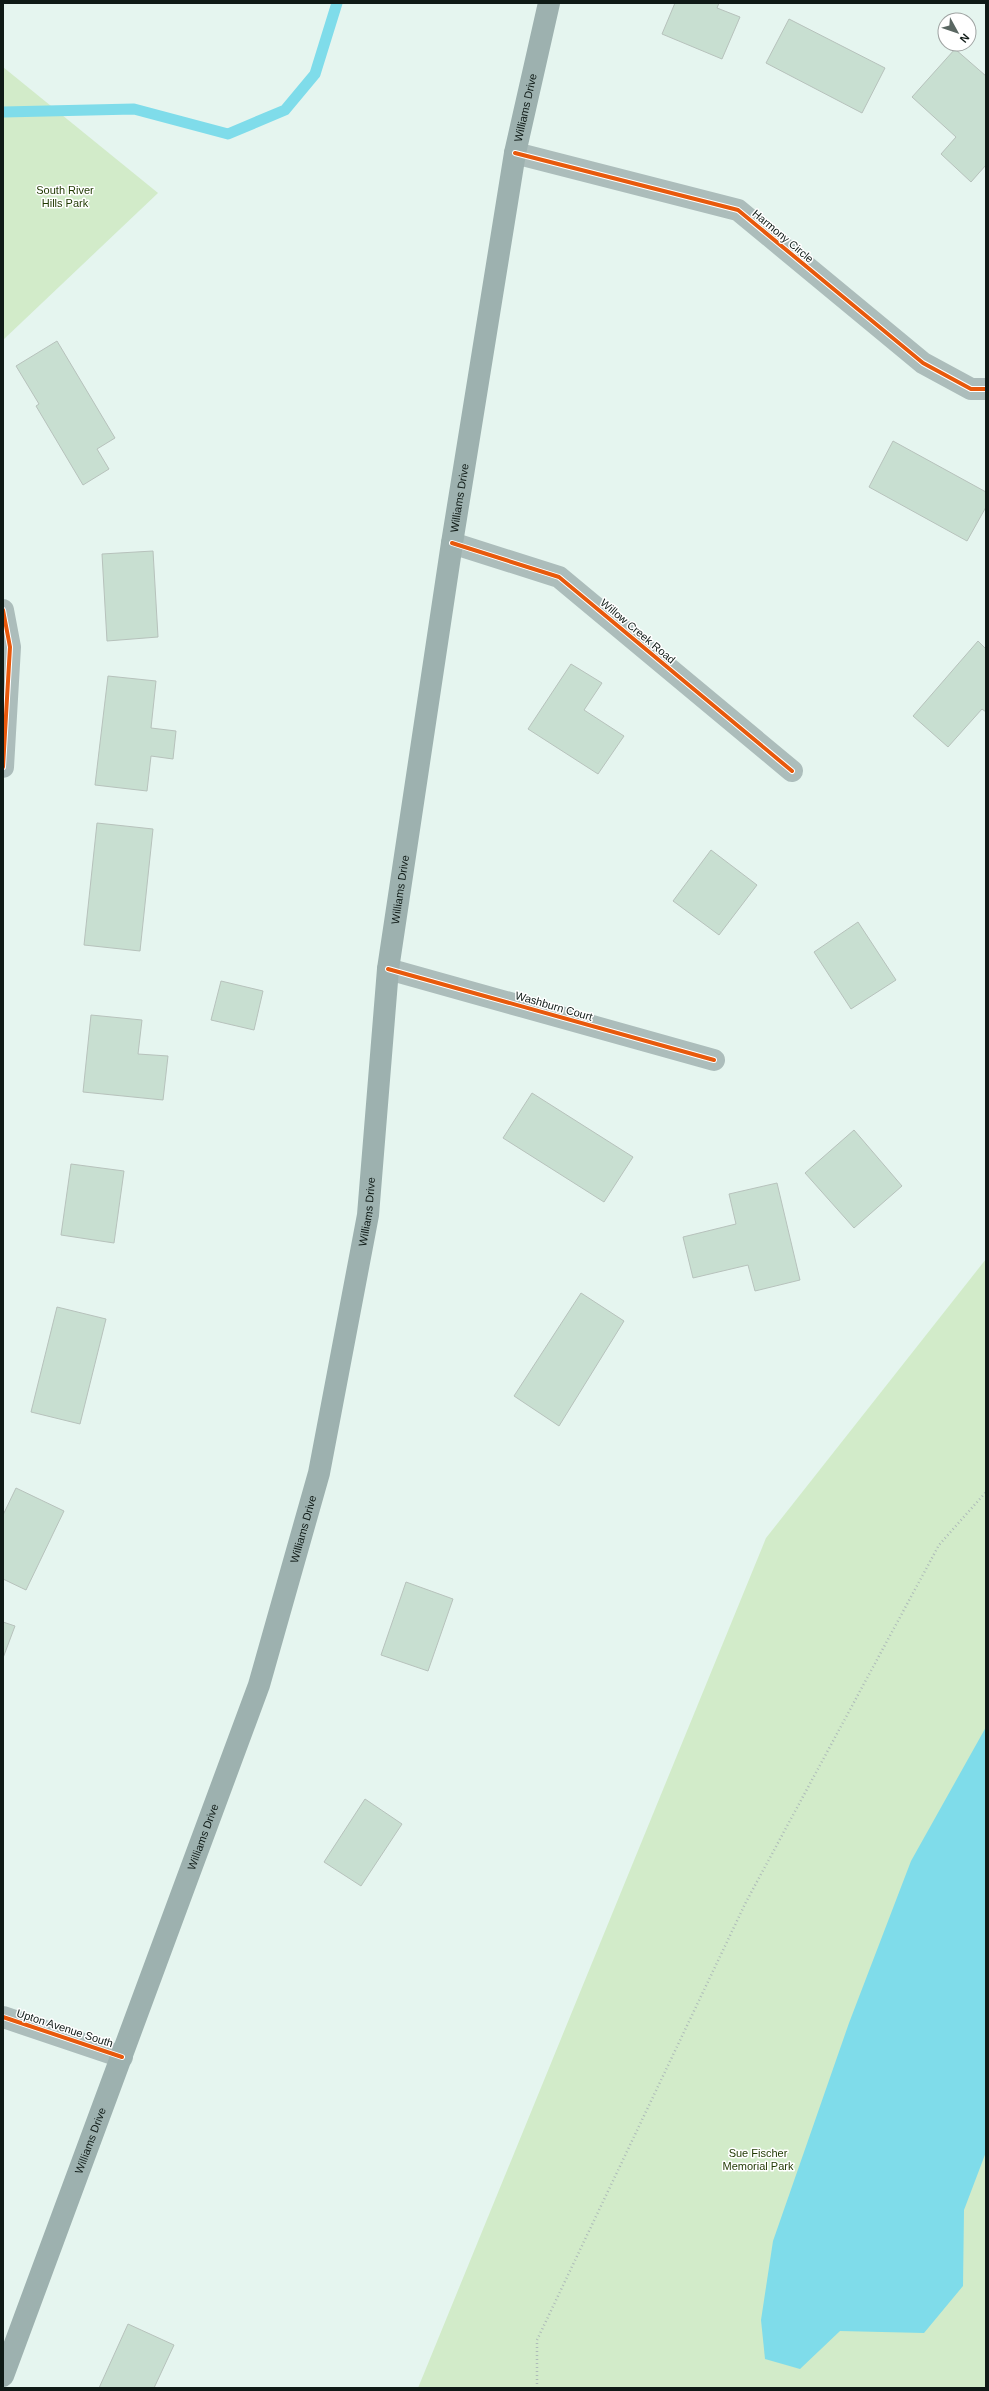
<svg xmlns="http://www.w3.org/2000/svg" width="989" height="2391" font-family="Helvetica,sans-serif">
	<rect width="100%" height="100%" fill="#e5f5ef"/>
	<g fill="#d2ebc9">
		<path d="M3,67L158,193L3,340Z"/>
		<path d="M986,1259V2388H418L766,1538Z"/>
	</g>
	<path fill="#7fdcea" d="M986,1727V2152L964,2210L963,2286L924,2333L840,2331L800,2369L765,2359L761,2320L773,2241L849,2023L911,1861Z"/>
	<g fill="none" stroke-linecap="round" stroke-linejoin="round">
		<path stroke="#7fdcea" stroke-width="11" d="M3,112L134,109L228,134L285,110L315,74L337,3"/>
	</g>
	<g fill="#c8dfd1" stroke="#b7c2bc">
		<path d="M675,3H719L717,8L740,17L722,59L662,34Z"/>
		<path d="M789,19L885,68L862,113L766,63Z"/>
		<path d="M955,49L986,76V165L971,182L941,154L956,137L912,97Z"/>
		<path d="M57,341L115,438L97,449L109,469L83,485L36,406L39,404L16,366Z"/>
		<path d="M893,441L986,492V507L967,541L869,487Z"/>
		<path d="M153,551L158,637L107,641L102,554Z"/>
		<path d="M978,641L986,649V712L982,709L948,747L913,716Z"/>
		<path d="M571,664L602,683L584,710L624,736L598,774L528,729Z"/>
		<path d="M108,676L156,681L151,728L176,731L173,759L151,756L147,791L95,785Z"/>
		<path d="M97,823L153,829L140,951L84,945Z"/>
		<path d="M711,850L757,885L719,935L673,901Z"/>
		<path d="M858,922L896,980L851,1009L814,952Z"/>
		<path d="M221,981L263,991L254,1030L211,1020Z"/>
		<path d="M91,1015L142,1020L138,1054L168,1056L163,1100L83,1092Z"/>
		<path d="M532,1093L633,1157L604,1202L503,1138Z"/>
		<path d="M854,1130L902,1186L854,1228L805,1173Z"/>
		<path d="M71,1164L124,1171L114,1243L61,1235Z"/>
		<path d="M777,1183L800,1280L755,1291L748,1265L693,1278L683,1237L736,1224L729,1194Z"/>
		<path d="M581,1293L624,1321L559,1426L514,1396Z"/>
		<path d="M57,1307L106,1319L80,1424L31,1412Z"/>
		<path d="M16,1488L64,1511L26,1590L3,1579V1515Z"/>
		<path d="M406,1582L453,1599L428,1671L381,1655Z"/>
		<path d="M3,1622L15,1626L3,1658Z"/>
		<path d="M365,1799L402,1824L361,1886L324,1862Z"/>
		<path d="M128,2324L174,2345L154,2388H99Z"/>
	</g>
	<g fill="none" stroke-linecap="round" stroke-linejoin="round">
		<path stroke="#aebbb9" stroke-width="2.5" stroke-dasharray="1 3" stroke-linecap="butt" d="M537,2388V2340L746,1902L939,1545L986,1492"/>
		<g stroke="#acbdbb" stroke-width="22">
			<path d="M515,153L738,210L923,363L971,389H986"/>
			<path d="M452,543L559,577L792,771"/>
			<path d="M3,610L10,647L3,767"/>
			<path d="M388,969L714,1060"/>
		</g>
		<path stroke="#acbdbb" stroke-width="22" d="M3,2017L122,2057"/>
		<path stroke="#9db1af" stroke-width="22" id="s1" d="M3,2376L259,1685L319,1473L368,1215L388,969L452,543L515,153L549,3"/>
		<defs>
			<g id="cycleway">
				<path d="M515,153L738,210L923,363L971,389H986"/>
				<path d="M452,543L559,577L792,771"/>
				<path d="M3,610L10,647L3,767"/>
				<path d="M388,969L714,1060"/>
				<path d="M3,2017L122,2057"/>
			</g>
		</defs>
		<use href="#cycleway" stroke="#fff" stroke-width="6"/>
		<use href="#cycleway" stroke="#e8590c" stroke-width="4"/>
	</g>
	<g text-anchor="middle" stroke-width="3" stroke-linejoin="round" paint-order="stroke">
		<g font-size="11" fill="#0f1a16" stroke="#fff">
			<text dy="4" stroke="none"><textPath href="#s1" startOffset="2339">Williams Drive</textPath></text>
			<text transform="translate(783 236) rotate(40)" y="4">Harmony Circle</text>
			<text dy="4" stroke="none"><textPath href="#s1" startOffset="1943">Williams Drive</textPath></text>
			<text transform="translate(638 631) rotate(40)" y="4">Willow Creek Road</text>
			<text dy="4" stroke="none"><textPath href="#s1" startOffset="1547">Williams Drive</textPath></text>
			<text transform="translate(554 1006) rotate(16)" y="4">Washburn Court</text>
			<text dy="4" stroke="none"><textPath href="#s1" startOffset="1223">Williams Drive</textPath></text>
			<text dy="4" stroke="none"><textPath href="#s1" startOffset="899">Williams Drive</textPath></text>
			<text dy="4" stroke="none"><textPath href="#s1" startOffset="575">Williams Drive</textPath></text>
			<text transform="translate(65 2028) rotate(18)" y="4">Upton Avenue South</text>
			<text dy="4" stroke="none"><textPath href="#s1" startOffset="251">Williams Drive</textPath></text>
		</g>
		<g font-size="11" fill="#1f3800" stroke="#fff">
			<text x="65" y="194">South River<tspan x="65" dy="13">Hills Park</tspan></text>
			<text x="758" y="2157">Sue Fischer<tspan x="758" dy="13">Memorial Park</tspan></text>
		</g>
	</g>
	<rect width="989" height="2391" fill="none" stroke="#0f1a16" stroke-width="8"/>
	<g transform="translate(957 32) rotate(130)"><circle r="19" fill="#ffffff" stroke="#9fa3a2"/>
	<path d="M0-3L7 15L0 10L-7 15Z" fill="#5a6762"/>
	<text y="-6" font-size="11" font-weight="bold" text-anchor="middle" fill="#0f1a16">N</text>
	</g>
</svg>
